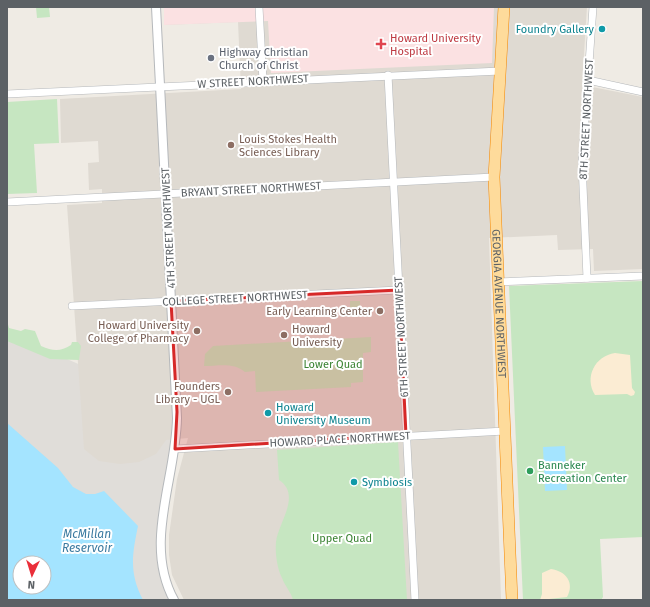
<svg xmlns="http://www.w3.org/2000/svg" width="650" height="607" font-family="'Fira Sans',sans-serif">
	<rect width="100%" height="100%" fill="#efebe4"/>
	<path fill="#e0ddd9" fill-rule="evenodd" d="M7,333L83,366L177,418L160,532L161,564L175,600H7ZM20,563H44V587H20Z"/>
	<path fill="#dfdad2" d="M164,7H587L582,85L643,97V269L594,271L593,249L558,250L557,235L489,238L501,600H184L172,575L169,555V535L177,479L188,438L166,440L156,454L139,462L120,464L99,461L84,449L67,205L102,203V189L89,190L88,163L99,162L98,141L61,143L60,99L241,89L238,22L164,25Z"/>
	<path fill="#fbe1e2" d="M164,7H494L492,63L271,73L268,21L164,25Z"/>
	<g fill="#c6e6c1">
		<path d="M36,7H49L50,17L37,18Z"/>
		<path d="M57,99L59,143L34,144L37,193L7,194V102Z"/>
		<path d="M643,281V537L600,539L603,597L601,600H523L509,286Z"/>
		<path d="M350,301H360V312L350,313Z"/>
		<path d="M7,321L9,328L21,331L25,329L35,331L41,346C53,351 60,352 71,345L72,342H78L81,346L79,360L50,359L7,341Z"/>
		<path d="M371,337V352L363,353V382L351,383V387L256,392L255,371L245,372C234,362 218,366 204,366L205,354L213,346Z"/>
		<path d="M398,442L407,600H293C291,592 285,586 282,578C277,568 275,553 276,542C278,523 302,495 279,480L277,450Z"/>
	</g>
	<g fill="#fbecd3">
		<path d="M615,353L630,355L632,388L635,392L634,395L631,396L627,394L595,395C584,377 595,356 615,353Z"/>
		<path d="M551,569C566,571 575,583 567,597L540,600L542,594V573Z"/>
	</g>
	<g fill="#a4e4ff" fill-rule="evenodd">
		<path d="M7,423L58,468L73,487L86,494H95L104,491L138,526C132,555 129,573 143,600H7ZM20,563H44V587H20Z"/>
		<path d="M565,446L567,490L545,491L543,447Z"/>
	</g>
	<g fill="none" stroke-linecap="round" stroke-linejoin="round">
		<defs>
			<g id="minor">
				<path d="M259,7L263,81"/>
				<path d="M388,75L415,600"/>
				<path d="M588,80L643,92"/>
				<path d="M7,94L500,71"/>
				<path d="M7,202L494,177"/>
				<path d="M587,278L582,163L593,7"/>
				<path d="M498,282L643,276"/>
				<path d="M72,306L399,290"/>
				<path d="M175,449L505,431"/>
			</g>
			<path id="tertiary" d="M156,7L177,418C176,479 143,543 174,600"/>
			<g id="trunk">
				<path id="s1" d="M504,7L494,177L512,600"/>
			</g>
		</defs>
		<use href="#minor" stroke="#b5b8bb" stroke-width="8"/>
		<use href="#tertiary" stroke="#b5b8bb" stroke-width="10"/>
		<use href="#trunk" stroke="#f38600" stroke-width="12"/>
		<use href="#minor" stroke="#fff" stroke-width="7"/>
		<use href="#tertiary" stroke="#fff" stroke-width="8"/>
		<use href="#trunk" stroke="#fedb9b" stroke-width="11"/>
	</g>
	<path fill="#d62828" fill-opacity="0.2" stroke="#d62828" stroke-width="3" stroke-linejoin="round" d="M399,290L406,435L175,449L177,412L171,301Z"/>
	<g fill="#0f9aa8" stroke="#fff" stroke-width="1.5">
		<circle cx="602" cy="29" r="4"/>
		<circle cx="268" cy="413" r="4"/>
		<circle cx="354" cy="482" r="4"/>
	</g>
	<path fill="#e0444e" stroke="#fff" stroke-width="1.5" d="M379 38h4v4h4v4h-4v4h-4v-4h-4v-4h4z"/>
	<circle fill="#6b7280" stroke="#fff" stroke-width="1.5" cx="211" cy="58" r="4"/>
	<g fill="#8d6e63" stroke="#fff" stroke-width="1.5">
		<circle cx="231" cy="145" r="4"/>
		<circle cx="380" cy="311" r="4"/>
		<circle cx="197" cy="331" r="4"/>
		<circle cx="284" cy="335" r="4"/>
		<circle cx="228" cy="392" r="4"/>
	</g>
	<circle fill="#2e9e5b" stroke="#fff" stroke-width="1.5" cx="530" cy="471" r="4"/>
	<g text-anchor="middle" stroke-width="4" stroke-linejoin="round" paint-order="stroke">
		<g font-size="11" fill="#0d838f" stroke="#fff" text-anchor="start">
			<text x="594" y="33" text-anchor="end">Foundry Gallery</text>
			<text x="276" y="411">Howard<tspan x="276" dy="13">University Museum</tspan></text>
			<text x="362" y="486">Symbiosis</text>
		</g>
		<g font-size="11" fill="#be3a42" stroke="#fff" text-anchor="start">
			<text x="390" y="42">Howard University<tspan x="390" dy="13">Hospital</tspan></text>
		</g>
		<g font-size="11" fill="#5b616d" stroke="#fff" text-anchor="start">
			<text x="219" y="56">Highway Christian<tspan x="219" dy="13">Church of Christ</tspan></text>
		</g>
		<g font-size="11" fill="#5c6165" stroke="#fff">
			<text transform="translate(253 81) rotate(-3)" y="4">W STREET NORTHWEST</text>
			<text transform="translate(586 119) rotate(-87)" y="4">8TH STREET NORTHWEST</text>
			<text transform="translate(251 189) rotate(-3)" y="4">BRYANT STREET NORTHWEST</text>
			<text transform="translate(168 228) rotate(-93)" y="4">4TH STREET NORTHWEST</text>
			<text transform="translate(235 298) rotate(-3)" y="4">COLLEGE STREET NORTHWEST</text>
			<text dy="4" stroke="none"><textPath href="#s1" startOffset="297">GEORGIA AVENUE NORTHWEST</textPath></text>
			<text transform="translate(401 337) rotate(-93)" y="4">6TH STREET NORTHWEST</text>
			<text transform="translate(340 439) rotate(-3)" y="4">HOWARD PLACE NORTHWEST</text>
		</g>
		<g font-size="11" fill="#785e54" stroke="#fff" text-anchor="end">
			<text x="239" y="143" text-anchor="start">Louis Stokes Health<tspan x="239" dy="13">Sciences Library</tspan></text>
			<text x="372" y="315">Early Learning Center</text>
			<text x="189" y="329">Howard University<tspan x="189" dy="13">College of Pharmacy</tspan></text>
			<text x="292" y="333" text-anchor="start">Howard<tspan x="292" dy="13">University</tspan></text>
			<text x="220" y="390">Founders<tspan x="220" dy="13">Library - UGL</tspan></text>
		</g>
		<g font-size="11" fill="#3c8434" stroke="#fff">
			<text x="333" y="368">Lower Quad</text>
			<text x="342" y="542">Upper Quad</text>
		</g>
		<g font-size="11" fill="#27864d" stroke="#fff" text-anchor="start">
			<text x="538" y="469">Banneker<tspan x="538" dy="13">Recreation Center</tspan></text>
		</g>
		<g font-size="12" font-style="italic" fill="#3b7aa0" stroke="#fff">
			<text x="87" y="538">McMillan<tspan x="87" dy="14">Reservoir</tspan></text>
		</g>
	</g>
	<rect width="650" height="607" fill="none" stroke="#5c6165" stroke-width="16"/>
	<g transform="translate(32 575) rotate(184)"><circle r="19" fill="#ffffff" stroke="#bec0c1"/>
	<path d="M0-3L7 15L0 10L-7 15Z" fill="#ea2f3a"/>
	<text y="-6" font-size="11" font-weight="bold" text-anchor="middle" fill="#5c6165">N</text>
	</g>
</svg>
